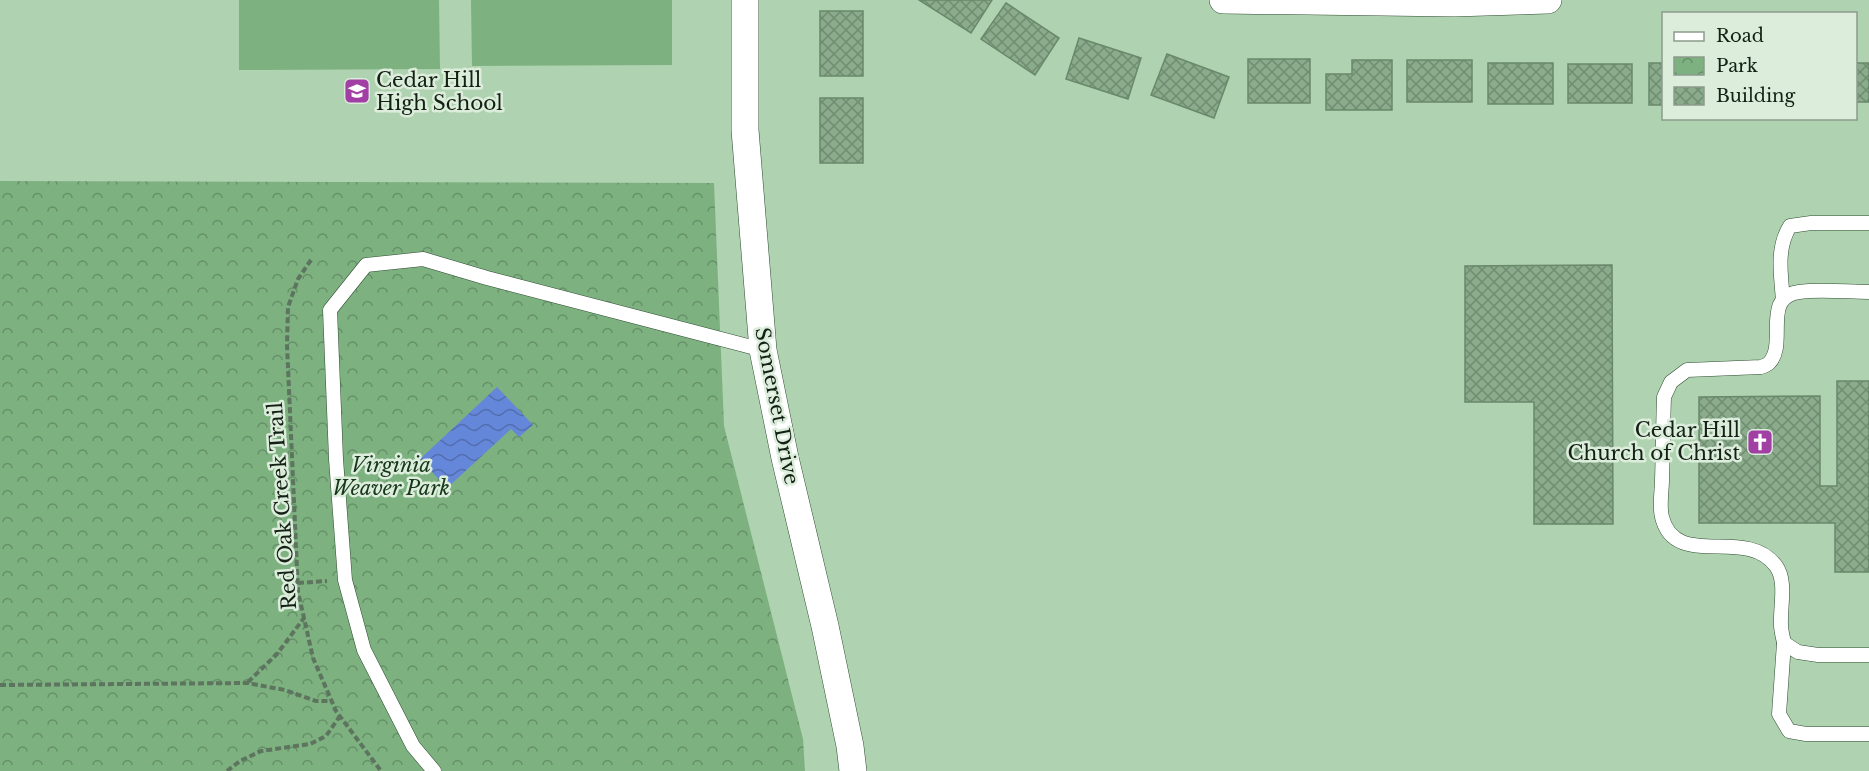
<svg xmlns="http://www.w3.org/2000/svg" width="1869" height="771" font-family="'Libre Baskerville',serif">
	<defs>
		<pattern id="park-crowns" width="20" height="18" patternUnits="userSpaceOnUse" patternTransform="scale(1.5)"><rect width="20" height="18" fill="#7db180"/><path d="M2 6a3 3 0 1 1 6 0M12 15a3 3 0 1 1 6 0" fill="none" stroke="#659068"/></pattern>
		<pattern id="water-waves" width="16" height="10" patternUnits="userSpaceOnUse" patternTransform="scale(1.5)"><rect width="16" height="10" fill="#6587da"/><path d="M0 5q4-4 8 0t8 0" fill="none" stroke="#526eb0"/></pattern>
		<pattern id="building-cross-hatch" width="8" height="8" patternUnits="userSpaceOnUse" patternTransform="scale(1.5)"><rect width="8" height="8" fill="#8aac8c"/><path d="M0 0l8 8M0 8l8-8" fill="none" stroke="#708c71"/></pattern>
	</defs>
	<rect width="100%" height="100%" fill="#afd2b0"/>
	<g fill="#7db180">
		<path d="M239,0H439L440,69L239,70Z"/>
		<path d="M471,0H672V65L472,66Z"/>
	</g>
	<path fill="url(#park-crowns)" d="M0,181L714,183L724,426L803,739L805,771H0Z"/>
	<path fill="url(#water-waves)" d="M497,387L533,425L519,437L511,429L447,488L420,459Z"/>
	<g fill="url(#building-cross-hatch)" stroke="#68896a" stroke-width="1.5">
		<path d="M919,0H992L971,33Z"/>
		<path d="M1006,3L1059,38L1035,75L981,39Z"/>
		<rect x="820" y="11" width="43" height="65"/>
		<path d="M1079,38L1141,58L1128,99L1066,79Z"/>
		<path d="M1167,54L1229,77L1214,118L1151,95Z"/>
		<rect x="1248" y="59" width="62" height="44"/>
		<path d="M1352,60H1392V110H1326V74H1352Z"/>
		<rect x="1407" y="60" width="65" height="42"/>
		<rect x="1488" y="63" width="65" height="41"/>
		<rect x="1649" y="63" width="15" height="42"/>
		<rect x="1856" y="63" width="13" height="39"/>
		<rect x="1568" y="64" width="64" height="39"/>
		<rect x="820" y="98" width="43" height="65"/>
		<path d="M1612,265L1613,524H1534V402H1465V266Z"/>
		<path d="M1837,381H1869V572H1835V523H1699V397L1820,396V486H1837Z"/>
	</g>
	<g fill="none" stroke-linecap="round" stroke-linejoin="round">
		<defs>
			<g id="service">
				<path d="M1869,292C1848,292 1819,289 1799,292C1761,297 1788,344 1769,363C1767,365 1764,366 1761,367L1687,370L1671,382L1664,397C1663,424 1663,452 1662,480C1662,491 1659,506 1662,517C1675,571 1746,525 1776,566C1787,581 1780,607 1781,625C1781,631 1783,637 1784,643L1798,652L1818,655H1869"/>
				<path d="M1783,300C1781,275 1776,248 1790,226L1811,223H1869"/>
				<path d="M1784,643L1779,714L1789,731L1806,734H1869"/>
				<path d="M434,771L413,746L364,650L345,580L336,459L330,310L366,265L423,259L487,278L763,350"/>
			</g>
			<g id="minor">
				<path d="M745,0V130L763,350L785,458L825,626L850,746L853,771"/>
				<path d="M1223,0L1454,3L1548,0"/>
			</g>
		</defs>
		<use href="#service" stroke="#2e4c30" stroke-width="15"/>
		<use href="#minor" stroke="#2e4c30" stroke-width="28"/>
		<g stroke="#5d745e" stroke-width="4" stroke-dasharray="6 3" stroke-linecap="butt">
			<path d="M311,260L298,279L288,307L287,345L298,592L304,618L313,658L336,711L381,771"/>
			<path d="M298,583L327,581"/>
			<path d="M248,682L277,654L304,618"/>
			<path d="M0,685L247,683L285,690L316,701H332"/>
			<path d="M227,771L240,761L261,751L310,744L326,736L340,716"/>
		</g>
		<use href="#service" stroke="#fff" stroke-width="14"/>
		<use href="#minor" stroke="#fff" stroke-width="27"/>
	</g>
	<defs>
		<symbol id="school-square" viewBox="-11 -11 22 22"><rect x="-9" y="-9" width="18" height="18" rx="4" fill="#a13fa5" stroke="#dceddc"/><path d="M0-5L7-2L0 1L-7-2ZM-4 1L0 2.5L4 1V4Q0 6-4 4Z" fill="#fff"/></symbol>
		<symbol id="church-square" viewBox="-11 -11 22 22"><rect x="-9" y="-9" width="18" height="18" rx="4" fill="#a13fa5" stroke="#dceddc"/><path d="M-1.2-6h2.4v3.5h3.3v2.4h-3.3V6h-2.4V-.1h-3.3v-2.4h3.3Z" fill="#fff"/></symbol>
	</defs>
	<g fill-rule="evenodd">
		<use href="#school-square" x="342" y="76" width="30" height="30"/>
		<use href="#church-square" x="1745" y="427" width="30" height="30"/>
	</g>
	<g text-anchor="middle" stroke-width="5" stroke-linejoin="round" paint-order="stroke">
		<g font-size="20" fill="#132014" stroke="#dceddc" text-anchor="start">
			<text x="376" y="87">Cedar Hill<tspan x="376" dy="23">High School</tspan></text>
			<text x="1740" y="437" text-anchor="end">Cedar Hill<tspan x="1740" dy="23">Church of Christ</tspan></text>
		</g>
		<g font-size="20" fill="#132014" stroke="#dceddc">
			<text transform="translate(777 406) rotate(79)" y="7">Somerset Drive</text>
			<text transform="translate(282 506) rotate(-94)" y="7">Red Oak Creek Trail</text>
		</g>
		<g font-size="20" font-style="italic" fill="#16371a" stroke="#dceddc">
			<text x="391" y="472">Virginia<tspan x="391" dy="23">Weaver Park</tspan></text>
		</g>
	</g>
	<rect x="1662" y="12" width="195" height="108" fill="#dceddc" stroke="#8c9b8c" stroke-width="1.5"/>
	<rect x="1674" y="32" width="30" height="9" fill="#ffffff" stroke="#8c9b8c" stroke-width="1.5"/>
	<text x="1716" y="42" font-size="18" fill="#132014">Road</text>
	<rect x="1674" y="57" width="30" height="18" fill="url(#park-crowns)" stroke="#8c9b8c" stroke-width="1.5"/>
	<text x="1716" y="72" font-size="18" fill="#132014">Park</text>
	<rect x="1674" y="87" width="30" height="18" fill="url(#building-cross-hatch)" stroke="#8c9b8c" stroke-width="1.5"/>
	<text x="1716" y="102" font-size="18" fill="#132014">Building</text>
</svg>
